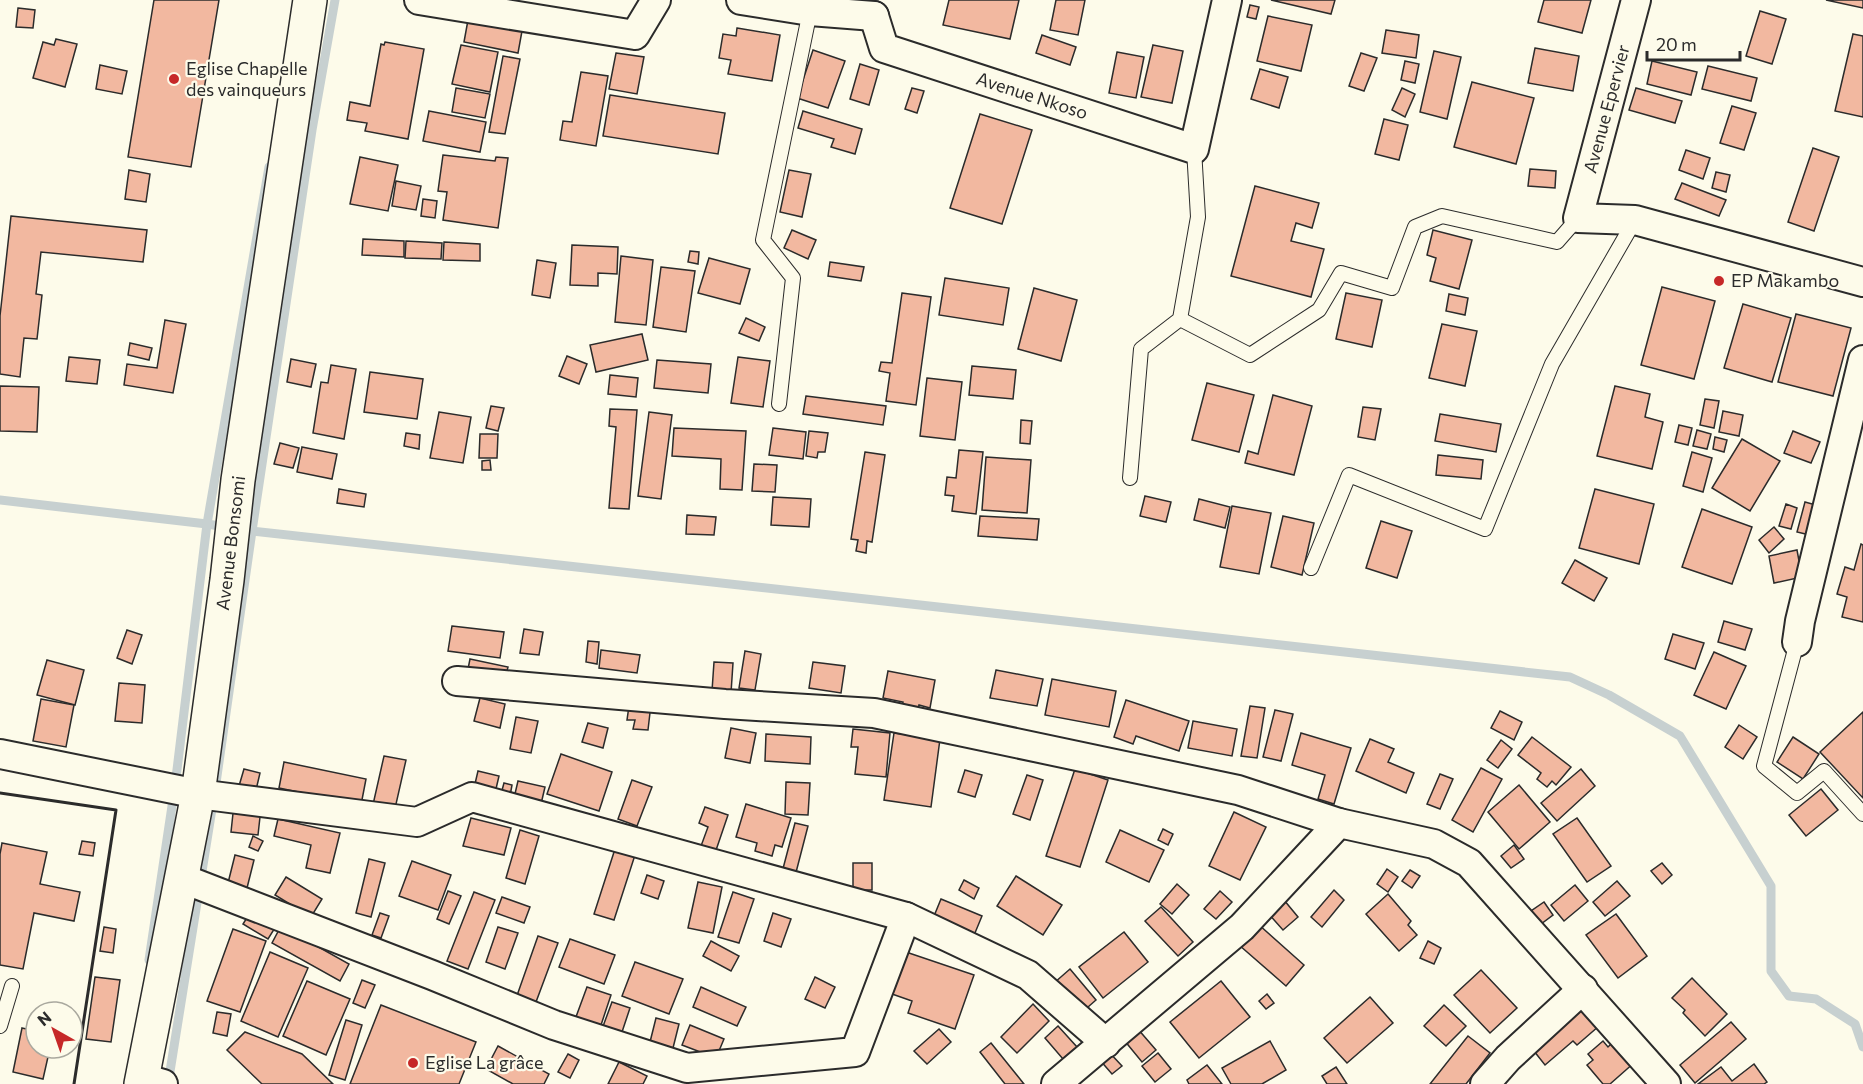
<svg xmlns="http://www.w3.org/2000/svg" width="1863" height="1084" font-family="Commissioner,sans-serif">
	<rect width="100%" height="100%" fill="#fdfbea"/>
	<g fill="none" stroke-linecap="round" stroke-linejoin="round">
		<g stroke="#c7d0d0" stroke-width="9">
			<path d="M0,500L207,524L252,531L1570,677L1609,695L1680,736L1771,886V971L1789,996L1816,999L1855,1024L1863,1047"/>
			<path d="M149,960L175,786L207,524L269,167"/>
			<path d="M168,1084L215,790L252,531L312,130L335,0"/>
		</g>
	</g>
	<g fill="#f2b8a0" stroke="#2b2b2b" stroke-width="1.5">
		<path d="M154,0H219L191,167L128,157Z"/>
		<path d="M949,0H1019L1010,39L943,25Z"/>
		<path d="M1056,0H1085L1078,35L1050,30Z"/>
		<path d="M1271,0H1335L1331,14Z"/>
		<path d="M1544,0H1591L1582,33L1538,22Z"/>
		<path d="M1826,0H1863V8Z"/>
		<path d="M1250,5L1259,7L1256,19L1247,17Z"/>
		<path d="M18,8L35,10L33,28L16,27Z"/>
		<path d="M1760,11L1786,19L1772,64L1746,56Z"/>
		<path d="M1268,16L1312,25L1301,71L1257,61Z"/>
		<path d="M468,20L522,31L518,53L464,42Z"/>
		<path d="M737,28L780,35L772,81L728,74L731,60L719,58L723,34L736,36Z"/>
		<path d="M1386,30L1419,35L1416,58L1382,53Z"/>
		<path d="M1853,34L1863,36V117L1835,111Z"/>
		<path d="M1042,35L1076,47L1070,65L1036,53Z"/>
		<path d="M56,39L77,44L65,87L33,78L43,42L54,45Z"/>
		<path d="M385,42L424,49L408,139L365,131L367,123L347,120L350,102L370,106L381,44L384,45Z"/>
		<path d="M461,45L498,52L490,92L452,84Z"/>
		<path d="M1153,45L1183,51L1172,103L1141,97Z"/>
		<path d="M1535,48L1579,56L1573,91L1528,83Z"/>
		<path d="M813,50L845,61L828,108L797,98Z"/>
		<path d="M1434,51L1461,57L1447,119L1420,112Z"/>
		<path d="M1117,52L1144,57L1136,98L1109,93Z"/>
		<path d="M616,53L644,57L637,94L609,89Z"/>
		<path d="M1361,53L1377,58L1364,91L1349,86Z"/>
		<path d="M503,56L520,59L505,134L489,132Z"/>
		<path d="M1405,61L1419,64L1415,83L1401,80Z"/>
		<path d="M1652,61L1697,72L1691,95L1647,84Z"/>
		<path d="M860,64L879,70L869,105L850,99Z"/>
		<path d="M100,65L127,71L122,94L96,89Z"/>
		<path d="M1708,66L1757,78L1751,101L1702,89Z"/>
		<path d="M1260,69L1288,77L1279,108L1251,99Z"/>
		<path d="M581,72L608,76L596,146L560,140L563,121L572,122Z"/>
		<path d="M1472,82L1534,98L1516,164L1454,147Z"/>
		<path d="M456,88L490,94L485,118L452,112Z"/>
		<path d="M912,88L924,91L917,113L905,109Z"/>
		<path d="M1402,88L1415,94L1405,117L1392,110Z"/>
		<path d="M1636,88L1682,101L1675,123L1629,110Z"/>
		<path d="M610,95L725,113L718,154L603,136Z"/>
		<path d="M1732,106L1756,113L1744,150L1720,143Z"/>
		<path d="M429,111L486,122L480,152L423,141Z"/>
		<path d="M803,111L862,129L855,154L831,147L834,139L798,128Z"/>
		<path d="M980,114L1032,130L1002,224L950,208Z"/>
		<path d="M1384,119L1408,125L1399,160L1375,154Z"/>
		<path d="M1813,148L1839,157L1814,231L1788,222Z"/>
		<path d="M1686,150L1710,158L1703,179L1679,170Z"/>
		<path d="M443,155L495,161L496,157L508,158L498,228L443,220L447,192L438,191Z"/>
		<path d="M360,157L398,165L388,211L350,204Z"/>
		<path d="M1530,169L1556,171L1555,188L1528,186Z"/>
		<path d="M129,170L150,174L146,202L125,199Z"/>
		<path d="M789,170L811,174L802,217L780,212Z"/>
		<path d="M1716,172L1730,175L1726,192L1712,188Z"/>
		<path d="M396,181L421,186L416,210L392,206Z"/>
		<path d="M1682,183L1726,200L1719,216L1675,199Z"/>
		<path d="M1255,186L1319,203L1312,228L1296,223L1291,241L1324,249L1311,297L1231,276Z"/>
		<path d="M423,199L437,201L435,218L421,216Z"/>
		<path d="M11,216L147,230L143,262L41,252L36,294L42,295L37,339L24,338L20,377L0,374V316Z"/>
		<path d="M792,230L816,240L808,259L784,248Z"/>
		<path d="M1433,230L1472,240L1459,289L1430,281L1436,258L1427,255Z"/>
		<path d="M363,239L404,241V257L362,255Z"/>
		<path d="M406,241L442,243L441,259L405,258Z"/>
		<path d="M444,242L480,244V261L443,260Z"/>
		<path d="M572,245L618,247L617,274L598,273V286L570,285Z"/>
		<path d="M690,251L699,252L698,264L688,262Z"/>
		<path d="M621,256L653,260L646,325L615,322Z"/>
		<path d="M709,258L750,269L740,304L698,293Z"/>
		<path d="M537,260L556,263L550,298L532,295Z"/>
		<path d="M830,262L864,267L861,281L828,276Z"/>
		<path d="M661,267L695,271L686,332L653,327Z"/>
		<path d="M945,278L1009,288L1003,325L939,315Z"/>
		<path d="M1662,287L1715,301L1694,379L1641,365Z"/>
		<path d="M1034,288L1077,300L1061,361L1018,349Z"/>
		<path d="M902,293L931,297L916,405L886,401L890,373L879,371L881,362L892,363Z"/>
		<path d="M1346,293L1382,300L1372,347L1336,339Z"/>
		<path d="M1449,294L1468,298L1465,315L1446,311Z"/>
		<path d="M1743,304L1791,318L1772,382L1724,368Z"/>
		<path d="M1796,314L1851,328L1833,396L1778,382Z"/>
		<path d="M746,318L765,327L759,341L739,333Z"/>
		<path d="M165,320L186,324L173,393L124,385L127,364L157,368Z"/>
		<path d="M1442,324L1477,331L1465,386L1429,378Z"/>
		<path d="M642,334L648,360L596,372L590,345Z"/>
		<path d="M130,343L152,348L149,360L128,355Z"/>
		<path d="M567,356L587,364L579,384L559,376Z"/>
		<path d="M69,357L100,360L97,384L66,381Z"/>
		<path d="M738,357L770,361L763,407L731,403Z"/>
		<path d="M291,359L316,364L311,387L287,382Z"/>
		<path d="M657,360L711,364L708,393L654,388Z"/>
		<path d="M331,365L356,369L344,439L313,433L321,382L328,383Z"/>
		<path d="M972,366L1016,370L1013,399L969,395Z"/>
		<path d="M370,372L423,379L417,419L364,412Z"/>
		<path d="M610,375L638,378L636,397L608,394Z"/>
		<path d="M927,378L962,382L955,440L920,436Z"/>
		<path d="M1207,383L1254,395L1239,452L1192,440Z"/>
		<path d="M0,386L39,387L37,432L0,431Z"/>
		<path d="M1615,386L1650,394L1645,417L1663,422L1652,469L1597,456Z"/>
		<path d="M1273,395L1312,406L1294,475L1245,463L1248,451L1258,454Z"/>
		<path d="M806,396L886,406L883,425L803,414Z"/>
		<path d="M1705,399L1719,401L1714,428L1700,425Z"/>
		<path d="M491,406L504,408L498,431L486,428Z"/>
		<path d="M1363,407L1381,409L1375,440L1358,437Z"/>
		<path d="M610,409L637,410L629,509L609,508L616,427L609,426Z"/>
		<path d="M1723,411L1743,415L1739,436L1719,432Z"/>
		<path d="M439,412L471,417L463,463L430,458Z"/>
		<path d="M649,412L672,415L661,499L638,496Z"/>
		<path d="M1440,414L1501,424L1496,452L1435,441Z"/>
		<path d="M1021,420L1032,421L1030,444L1020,443Z"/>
		<path d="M1679,425L1692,428L1688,445L1675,442Z"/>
		<path d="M674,428L746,431L742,490L720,489L721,459L672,456Z"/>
		<path d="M773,428L806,432L803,459L769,455Z"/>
		<path d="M1697,430L1711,434L1707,449L1693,446Z"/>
		<path d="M809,431L828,433L825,452H818L817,458L806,456Z"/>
		<path d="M1793,431L1820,442L1811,463L1784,453Z"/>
		<path d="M406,433L420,435L419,449L404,446Z"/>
		<path d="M480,434H498L497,458H479Z"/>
		<path d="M1715,437L1727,440L1724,452L1713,449Z"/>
		<path d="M1742,439L1780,461L1750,511L1712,488Z"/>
		<path d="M280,443L299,448L293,468L274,464Z"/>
		<path d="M302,447L337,454L332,479L297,472Z"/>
		<path d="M959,450L983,452L976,514L952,511L954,496L945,495L947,477L956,478Z"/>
		<path d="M865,452L885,455L872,542L867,541L866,553L856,551L858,540L851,539Z"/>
		<path d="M1692,452L1712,458L1703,492L1683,486Z"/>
		<path d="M1438,455L1483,460L1481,479L1436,475Z"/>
		<path d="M986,457L1031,460L1027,513L982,510Z"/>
		<path d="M490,460L491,470H482V461Z"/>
		<path d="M754,464L777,465L775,492L752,491Z"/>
		<path d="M339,489L366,494L364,507L337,503Z"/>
		<path d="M1595,489L1654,504L1639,564L1579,548Z"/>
		<path d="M1145,496L1171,502L1166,522L1140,516Z"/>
		<path d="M773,497L811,499L809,527L771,525Z"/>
		<path d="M1199,499L1230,507L1225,528L1194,520Z"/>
		<path d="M1805,502L1823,507L1814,536L1797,532Z"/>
		<path d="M1786,504L1797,508L1791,529L1779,526Z"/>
		<path d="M1232,506L1271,513L1259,574L1220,567Z"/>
		<path d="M1702,509L1752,527L1732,584L1682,567Z"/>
		<path d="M687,515L716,517L714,535L686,534Z"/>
		<path d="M980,516L1039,519L1037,540L978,536Z"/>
		<path d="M1283,516L1314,523L1302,575L1271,567Z"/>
		<path d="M1381,521L1412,531L1397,578L1366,568Z"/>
		<path d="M1774,527L1784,539L1769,553L1759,540Z"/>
		<path d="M1861,544L1863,545V622L1842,617L1847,597L1837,594L1845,567L1854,570Z"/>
		<path d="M1797,550L1802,577L1774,583L1769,556Z"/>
		<path d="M1575,560L1607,578L1594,601L1562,583Z"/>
		<path d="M1724,621L1752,629L1745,650L1718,642Z"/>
		<path d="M452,626L504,632L500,658L448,651Z"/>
		<path d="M524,629L543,632L539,655L520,653Z"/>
		<path d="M127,630L142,635L132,664L117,658Z"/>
		<path d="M1673,634L1704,643L1695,669L1665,659Z"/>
		<path d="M588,641L599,642L597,664L586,662Z"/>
		<path d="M601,650L640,655L637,673L599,668Z"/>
		<path d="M745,651L761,654L755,690L739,688Z"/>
		<path d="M1714,652L1746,666L1726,709L1694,695Z"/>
		<path d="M470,659L508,667L504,682L467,674Z"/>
		<path d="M47,660L84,670L75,705L37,695Z"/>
		<path d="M714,662L733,663L731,693L712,691Z"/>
		<path d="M813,662L845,666L841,693L809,688Z"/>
		<path d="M996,670L1043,679L1037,706L990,698Z"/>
		<path d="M888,671L935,680L930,708L919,705L918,709L902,706L903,702L883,698Z"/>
		<path d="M1052,679L1116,691L1109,727L1045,715Z"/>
		<path d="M119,683L145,685L142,723L115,721Z"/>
		<path d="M480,698L505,704L500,728L474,721Z"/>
		<path d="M41,699L74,705L66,747L33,741Z"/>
		<path d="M1126,700L1189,721L1179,751L1136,736L1133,744L1114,737Z"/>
		<path d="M651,704L648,730L633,729L635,720H627L629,706Z"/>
		<path d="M1250,706L1265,708L1257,758L1241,756Z"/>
		<path d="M1275,710L1293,714L1281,761L1263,757Z"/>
		<path d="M1500,711L1522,722L1514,740L1491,728Z"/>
		<path d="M1863,712V798L1820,752Z"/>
		<path d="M516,717L538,721L531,753L510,749Z"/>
		<path d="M1193,721L1237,729L1232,756L1188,748Z"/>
		<path d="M588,723L608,728L603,748L582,742Z"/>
		<path d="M1739,725L1757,737L1743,759L1725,747Z"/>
		<path d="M731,728L756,733L750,763L725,758Z"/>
		<path d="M853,729L890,733L886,777L855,774L858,747H851Z"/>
		<path d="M894,733L940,739L931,807L884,800Z"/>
		<path d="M1301,733L1351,748L1334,804L1318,799L1325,775L1292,765Z"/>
		<path d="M766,734L811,737L810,764L765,761Z"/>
		<path d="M1532,737L1571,767L1556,785L1552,781L1547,787L1537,779L1541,773L1518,755Z"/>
		<path d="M1793,737L1819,754L1803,779L1777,762Z"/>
		<path d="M1370,739L1394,749L1388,762L1414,773L1406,793L1356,771Z"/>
		<path d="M1501,740L1512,749L1498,768L1487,760Z"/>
		<path d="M561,754L612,772L599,811L547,794Z"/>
		<path d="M384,756L406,760L394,813L372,809Z"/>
		<path d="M284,762L366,779L361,805L279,788Z"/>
		<path d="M1481,768L1502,779L1473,832L1452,820Z"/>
		<path d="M244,769L260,773L256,790L239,786Z"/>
		<path d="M1075,769L1108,780L1080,867L1046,856Z"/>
		<path d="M1581,769L1595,786L1557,821L1541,803Z"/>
		<path d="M965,770L982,775L975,797L958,792Z"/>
		<path d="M478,771L499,776L495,793L474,788Z"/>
		<path d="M1440,774L1453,779L1440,809L1427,804Z"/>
		<path d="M1027,775L1043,780L1030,820L1013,814Z"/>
		<path d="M632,780L652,787L637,826L618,819Z"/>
		<path d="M518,781L545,787L541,804L514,798Z"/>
		<path d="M786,782L810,783L808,815L785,814Z"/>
		<path d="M504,783L512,785L510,796L501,794Z"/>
		<path d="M1519,785L1550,822L1519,849L1488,812Z"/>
		<path d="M1821,789L1838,810L1806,836L1789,815Z"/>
		<path d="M234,804L261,808L258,835L231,832Z"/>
		<path d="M746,804L791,818L782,847L775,845L772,856L755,851L757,843L736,837Z"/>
		<path d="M705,807L728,815L712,862L697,857L708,827L699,823Z"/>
		<path d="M1234,812L1266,827L1240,880L1209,866Z"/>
		<path d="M471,818L511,828L504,855L463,846Z"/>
		<path d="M1577,818L1611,866L1587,882L1553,834Z"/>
		<path d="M278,819L340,833L330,873L306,868L311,845L274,836Z"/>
		<path d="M795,823L808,826L793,884L780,880Z"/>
		<path d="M1163,829L1173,834L1168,845L1158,840Z"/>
		<path d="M520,830L539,836L525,884L506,878Z"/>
		<path d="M1120,830L1164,850L1149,882L1106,862Z"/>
		<path d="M253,836L263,841L258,851L249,847Z"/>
		<path d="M82,841L95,843L93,856L79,854Z"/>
		<path d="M2,843L47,852L40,884L80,892L74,921L34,913L23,969L0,965V854Z"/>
		<path d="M1514,845L1524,859L1511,868L1501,856Z"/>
		<path d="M615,849L635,855L614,920L594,914Z"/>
		<path d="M235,855L254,860L247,888L228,883Z"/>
		<path d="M369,859L385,863L371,917L356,913Z"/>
		<path d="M412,861L451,875L438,910L399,896Z"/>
		<rect x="853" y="863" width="19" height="27"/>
		<path d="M1662,863L1672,875L1662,884L1651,871Z"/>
		<path d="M1387,869L1398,877L1388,892L1377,884Z"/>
		<path d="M1410,870L1420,876L1412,888L1402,881Z"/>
		<path d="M647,875L664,881L658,899L641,893Z"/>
		<path d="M1016,876L1062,905L1043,935L997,906Z"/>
		<path d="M286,877L322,899L311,917L275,895Z"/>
		<path d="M964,880L979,888L974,899L959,890Z"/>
		<path d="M1617,881L1630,896L1605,916L1593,902Z"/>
		<path d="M698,882L722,887L713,933L688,928Z"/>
		<path d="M1177,884L1189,895L1172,914L1160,904Z"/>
		<path d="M1575,885L1588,901L1564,921L1551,905Z"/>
		<path d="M1334,890L1344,900L1322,927L1311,917Z"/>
		<path d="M448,891L461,896L449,924L437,919Z"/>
		<path d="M1220,891L1232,902L1216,919L1204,909Z"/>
		<path d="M474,892L495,900L468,969L447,961Z"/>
		<path d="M733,892L754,899L739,943L718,937Z"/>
		<path d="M1388,894L1411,921L1408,925L1417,935L1399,951L1366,914Z"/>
		<path d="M502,897L530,907L524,923L496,913Z"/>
		<path d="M941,899L982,916L970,945L932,921Z"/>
		<path d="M1284,900L1298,917L1283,930L1268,913Z"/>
		<path d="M1544,902L1553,915L1541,924L1531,911Z"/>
		<path d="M1161,907L1193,942L1178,956L1145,921Z"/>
		<path d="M253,908L278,923L268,939L243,924Z"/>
		<path d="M380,913L389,916L381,938L372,935Z"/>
		<path d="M773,913L791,919L781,947L764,941Z"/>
		<path d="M1616,914L1647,956L1618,978L1586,935Z"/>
		<path d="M1258,924L1304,965L1286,986L1239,945Z"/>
		<path d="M281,926L349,964L340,981L272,943Z"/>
		<path d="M104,927L116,929L113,953L100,951Z"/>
		<path d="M498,927L518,933L505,969L486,962Z"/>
		<path d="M233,929L266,941L240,1012L207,1001Z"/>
		<path d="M1124,932L1148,962L1103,998L1079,967Z"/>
		<path d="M538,936L558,943L533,1010L514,1004Z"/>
		<path d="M570,939L615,955L604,984L559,967Z"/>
		<path d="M711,941L739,956L731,971L703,956Z"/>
		<path d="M1428,941L1441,948L1434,964L1420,958Z"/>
		<path d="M270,952L308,968L278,1037L241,1021Z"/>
		<path d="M906,952L974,975L955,1029L908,1013L912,1001L892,994Z"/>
		<path d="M635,962L683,979L669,1014L622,996Z"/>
		<path d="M1070,969L1096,1000L1080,1014L1054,983Z"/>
		<path d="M1481,970L1517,1008L1490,1033L1454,995Z"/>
		<path d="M95,977L120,980L111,1042L86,1039Z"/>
		<path d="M815,977L835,987L825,1008L805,999Z"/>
		<path d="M1692,978L1727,1014L1705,1036L1683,1013L1685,1010L1672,998Z"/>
		<path d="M362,980L375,985L365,1008L353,1003Z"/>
		<path d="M307,981L350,999L326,1055L283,1036Z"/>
		<path d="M1221,981L1250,1017L1199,1058L1170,1022Z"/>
		<path d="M587,987L611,995L598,1034L573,1025Z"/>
		<path d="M701,987L746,1007L737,1026L693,1007Z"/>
		<path d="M1267,994L1274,1003L1266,1009L1259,1001Z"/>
		<path d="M1370,997L1393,1023L1347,1063L1324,1038Z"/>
		<path d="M612,1002L630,1008L621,1035L602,1029Z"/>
		<path d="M1579,1003L1599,1026L1577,1045L1573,1041L1545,1065L1530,1046Z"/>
		<path d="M1033,1004L1049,1021L1017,1053L1001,1037Z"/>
		<path d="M381,1005L476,1042L459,1084H350Z"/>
		<path d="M1444,1005L1466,1026L1446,1046L1424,1026Z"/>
		<path d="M217,1012L231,1014L227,1036L213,1033Z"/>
		<path d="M656,1018L679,1024L672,1052L649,1046Z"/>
		<path d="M346,1020L362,1025L345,1080L329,1075Z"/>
		<path d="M1731,1022L1746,1039L1695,1083L1680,1065Z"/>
		<path d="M690,1025L724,1039L716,1058L682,1045Z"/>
		<path d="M1058,1026L1077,1047L1063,1059L1045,1038Z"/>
		<path d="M22,1028L36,1031V1048H50L43,1079L13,1072Z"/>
		<path d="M1137,1028L1156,1050L1142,1062L1124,1040Z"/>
		<path d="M939,1029L951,1042L927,1064L914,1051Z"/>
		<path d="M245,1032L302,1054L333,1084H262L227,1050Z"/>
		<path d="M1468,1036L1490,1053L1466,1084H1430Z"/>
		<path d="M1616,1039L1635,1062L1610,1084H1603L1587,1065L1593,1060L1588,1054L1603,1041L1608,1047Z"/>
		<path d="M1270,1041L1286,1070L1262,1084H1231L1222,1068Z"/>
		<path d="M991,1043L1024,1084H1005L980,1052Z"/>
		<path d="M498,1046L549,1074L544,1084H513L486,1069Z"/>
		<path d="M1108,1051L1122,1066L1112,1074L1099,1059Z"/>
		<path d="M1158,1053L1171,1069L1155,1082L1142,1066Z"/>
		<path d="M568,1054L579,1060L570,1078L558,1072Z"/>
		<path d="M619,1062L647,1076L643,1084H608Z"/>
		<path d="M1754,1064L1767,1082L1764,1084H1698L1721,1067L1732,1081Z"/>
		<path d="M1207,1065L1222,1084H1189L1187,1080Z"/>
		<path d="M1336,1067L1347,1084H1327L1322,1076Z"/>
	</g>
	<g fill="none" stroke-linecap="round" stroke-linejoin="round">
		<defs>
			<g id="service">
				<path d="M1180,319L1250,355L1319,310L1341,273L1392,288L1415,227L1442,216L1557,242L1578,218"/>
				<path d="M779,404L793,278L763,240L810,11"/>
				<path d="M1130,478L1141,349L1180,319L1198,217L1194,149"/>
				<path d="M1311,568L1349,475L1485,529L1552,364L1635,220"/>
				<path d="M1797,642L1764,766L1797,793L1824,771L1863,814"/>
				<path d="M0,1026L12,986"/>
			</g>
			<g id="minor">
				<path d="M419,0L635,35L656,0"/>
				<path d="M741,0L810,11L874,16"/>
				<path d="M1636,0L1578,218L1635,220L1863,282"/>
				<path d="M874,16L884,48L1194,149L1227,0"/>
				<path d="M1797,642L1800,621L1863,360"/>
				<path d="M457,681L725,704L874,713L1238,790L1339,823"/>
				<path d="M0,754L198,794L417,822L472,797L906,917L1028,975L1106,1043"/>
				<path d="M181,878L432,975L554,1025L687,1068L855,1052L906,917"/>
				<path d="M142,1078L163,1084"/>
				<path d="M1056,1084L1242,927L1339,823L1434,844L1469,863L1666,1084"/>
				<path d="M1485,1084L1508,1058L1583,989"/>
			</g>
			<path id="primary" d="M141,1084L198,794L227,580L238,480L310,0"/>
		</defs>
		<use href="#service" stroke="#2b2b2b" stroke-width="16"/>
		<use href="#minor" stroke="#2b2b2b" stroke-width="32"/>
		<use href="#primary" stroke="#2b2b2b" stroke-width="36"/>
		<use href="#service" stroke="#fdfbea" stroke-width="14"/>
		<use href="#minor" stroke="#fdfbea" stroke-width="28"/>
		<use href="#primary" stroke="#fdfbea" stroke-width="33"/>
		<path stroke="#2b2b2b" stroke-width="3" d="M0,793L116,810L74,1084"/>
	</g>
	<g fill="#c62828" stroke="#fdfbea" stroke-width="2">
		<circle cx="174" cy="79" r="6"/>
		<circle cx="1719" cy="281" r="6"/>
		<circle cx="413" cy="1063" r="6"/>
	</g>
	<g text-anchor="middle" stroke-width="4.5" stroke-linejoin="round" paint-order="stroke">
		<g font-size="18" fill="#2b2b2b" stroke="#fdfbea" text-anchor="start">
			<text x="186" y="75">Eglise Chapelle<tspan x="186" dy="21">des vainqueurs</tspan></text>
			<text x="1731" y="287">EP Makambo</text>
			<text x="425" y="1069">Eglise La grâce</text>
		</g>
		<g font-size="18" fill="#2b2b2b" stroke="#fdfbea">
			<text transform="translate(1032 96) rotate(18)" y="6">Avenue Nkoso</text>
			<text transform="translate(1607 109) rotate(-75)" y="6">Avenue Epervier</text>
			<text transform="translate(231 543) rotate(-83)" y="6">Avenue Bonsomi</text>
		</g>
	</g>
	<g transform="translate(54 1030) rotate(320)"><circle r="28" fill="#fdfbea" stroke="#a9a89e" stroke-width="1.5"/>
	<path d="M0-4.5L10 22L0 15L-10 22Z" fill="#c62828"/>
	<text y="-9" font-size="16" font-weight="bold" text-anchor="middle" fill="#2b2b2b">N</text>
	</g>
	<path d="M1647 51v9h93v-9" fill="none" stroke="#2b2b2b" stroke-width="3"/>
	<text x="1656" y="51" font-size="18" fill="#2b2b2b" stroke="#fdfbea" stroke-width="4.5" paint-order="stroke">20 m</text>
</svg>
